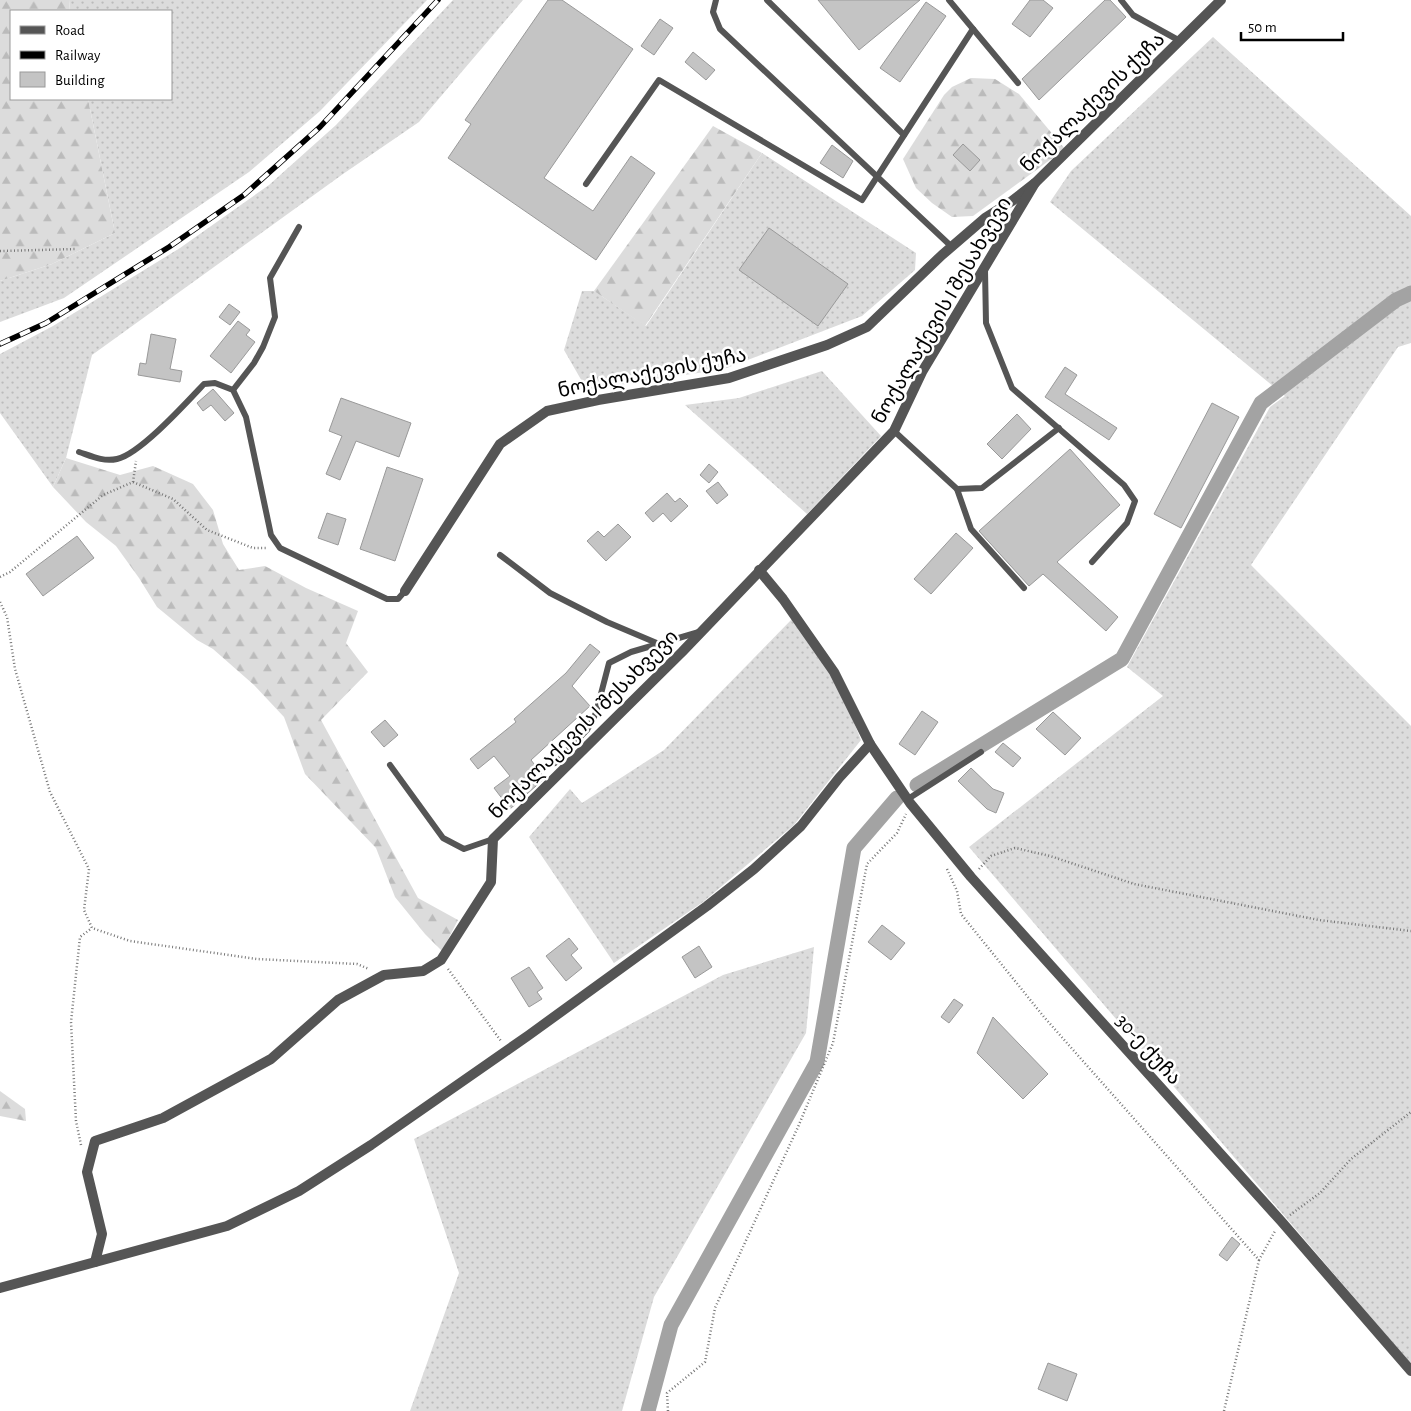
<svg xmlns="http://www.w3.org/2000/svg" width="1411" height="1411" font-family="'Alegreya Sans','Noto Sans Georgian',sans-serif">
	<defs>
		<pattern id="grass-dots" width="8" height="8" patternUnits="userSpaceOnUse" patternTransform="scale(1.25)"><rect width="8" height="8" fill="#dcdcdc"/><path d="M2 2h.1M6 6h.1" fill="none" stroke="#bbb" stroke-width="1.8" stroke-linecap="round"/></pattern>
		<pattern id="forest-firs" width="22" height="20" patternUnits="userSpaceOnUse" patternTransform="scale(1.25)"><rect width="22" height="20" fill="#dcdcdc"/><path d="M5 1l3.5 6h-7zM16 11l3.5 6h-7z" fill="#bbb"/></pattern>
	</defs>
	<rect width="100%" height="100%" fill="#fff"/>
	<g fill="url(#grass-dots)">
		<path d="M69,0H427L320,111L249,172L64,298L0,322V281L52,264L115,233L88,99H171V11H70Z"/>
		<path d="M453,0H523L419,122L343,174L92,355L66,458L53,487L0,413V354L53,326L180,248L269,185L336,125Z"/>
		<path d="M1213,37L1411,216V343L1398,347L1251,565L1411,726V1364L969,847L1163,696L1127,667L1270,407L1285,396L1050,202L1071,171Z"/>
		<path d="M762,153L916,253L915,270L862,316L724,369L587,390L564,350L582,291H594L646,326Z"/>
		<path d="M822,371L881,436L807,514L685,405L739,398Z"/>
		<path d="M792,619L835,676L861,740L794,825L703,902L614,963L529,837L570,789L582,803L664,750Z"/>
		<path d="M814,947L806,1033L654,1297L622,1411H410L459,1273L414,1139L723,975Z"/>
	</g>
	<g fill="url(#forest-firs)">
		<path d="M0,0H69L70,11H11V99H88L115,233L52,264L0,281Z"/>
		<path d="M971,78L995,79L1019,94L1065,149L973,216L952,217L932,203L916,188L903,159L944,95L952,87Z"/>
		<path d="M713,126L762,153L645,326L594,291Z"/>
		<path d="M66,458L120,475L153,466L193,484L213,510L223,544L239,570L265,566L306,588L358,611L346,643L368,672L321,720L418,898L458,920L442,951L425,934L395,897L376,848L305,774L284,717L254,685L213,649L197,640L157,607L139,578L116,546L86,522L53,487Z"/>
		<path d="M0,1091L25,1109L26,1121L0,1116Z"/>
	</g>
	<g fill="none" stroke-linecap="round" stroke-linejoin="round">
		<g stroke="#a3a3a3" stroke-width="15">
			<path d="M917,785L1122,659L1261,403L1396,300L1411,293"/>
			<path d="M648,1411L671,1325L817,1062L854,848L897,798"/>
		</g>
	</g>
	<g fill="#c4c4c4" stroke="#999">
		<path d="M548,0H562L633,49L544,178L593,211L631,156L655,173L596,260L448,158L471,124L465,120Z"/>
		<path d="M818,0H920L859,50Z"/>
		<path d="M1030,0H1043L1053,8L1030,37L1012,24Z"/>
		<path d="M1105,0H1110L1126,17L1039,100L1022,79Z"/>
		<path d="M926,2L946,16L900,82L880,68Z"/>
		<path d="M660,19L673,28L654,55L641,46Z"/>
		<path d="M693,52L715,70L706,80L685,62Z"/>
		<path d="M963,144L980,160L970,171L953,155Z"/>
		<path d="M832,145L853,161L843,178L820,163Z"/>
		<path d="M769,228L848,284L818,326L739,270Z"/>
		<path d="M229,304L240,312L230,325L219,317Z"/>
		<path d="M238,321L250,330L246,335L255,342L231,373L210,356Z"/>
		<path d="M151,334L176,339L170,369L182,371L180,382L138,375L140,363L146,364Z"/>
		<path d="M1065,367L1077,375L1065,394L1117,428L1109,440L1045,397Z"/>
		<path d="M213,389L234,413L225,421L211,405L203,411L197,403Z"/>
		<path d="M341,398L411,423L399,457L356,441L340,480L326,474L342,436L329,431Z"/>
		<path d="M1212,403L1239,417L1181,528L1154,514Z"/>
		<path d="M1017,414L1031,429L1002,459L987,444Z"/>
		<path d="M1070,449L1120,505L1057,562L1118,617L1106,631L1043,574L1029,586L979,531Z"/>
		<path d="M709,464L718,472L709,483L700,475Z"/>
		<path d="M387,467L423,479L395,561L360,549Z"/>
		<path d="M718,482L728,495L717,504L706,491Z"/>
		<path d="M667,493L675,502L680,498L688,506L671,522L663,513L653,522L645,513Z"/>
		<path d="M327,513L346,519L338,545L318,538Z"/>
		<path d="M618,524L631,537L606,561L587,541L598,531L604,537Z"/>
		<path d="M956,533L973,548L931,594L914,579Z"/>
		<path d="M77,536L94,558L43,596L26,574Z"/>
		<path d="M590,644L600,652L572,686L590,706L531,760L545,778L510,809L494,788L510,776L494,756L478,769L470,759L516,722L514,719L566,673Z"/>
		<path d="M922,711L938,722L915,755L899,744Z"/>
		<path d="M1053,712L1081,738L1065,755L1036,729Z"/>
		<path d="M385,720L398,735L384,747L371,732Z"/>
		<path d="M1003,743L1021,758L1013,767L995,752Z"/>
		<path d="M971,768L993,789L1004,793L996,813L987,809L958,781Z"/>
		<path d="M882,925L905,943L891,960L868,942Z"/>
		<path d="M569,938L578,949L571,955L582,968L566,981L546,956Z"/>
		<path d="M699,946L712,967L695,978L682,957Z"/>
		<path d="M529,967L543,988L537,992L542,999L529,1007L511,978Z"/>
		<path d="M954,999L963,1005L949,1023L941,1017Z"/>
		<path d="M993,1017L1048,1074L1023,1099L977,1053Z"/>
		<path d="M1232,1237L1240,1244L1227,1261L1219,1255Z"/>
		<path d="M1048,1363L1077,1374L1067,1401L1038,1389Z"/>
	</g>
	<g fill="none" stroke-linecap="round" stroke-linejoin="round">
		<g stroke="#777" stroke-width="2.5" stroke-dasharray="1 2.5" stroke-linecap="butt">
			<path d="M0,251L77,249"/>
			<path d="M133,482L173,499L207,530L253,548H268"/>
			<path d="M0,577L10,572L103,495L133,482L136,461"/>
			<path d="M0,602L7,617L15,669L50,792L89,869L84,910L92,928L130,941L257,959L357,964L369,969"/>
			<path d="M947,869L957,891L961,914L1044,1017L1259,1260L1275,1231"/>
			<path d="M979,869L991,856L1015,848L1050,856L1134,884L1319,920L1411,931"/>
			<path d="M448,969L501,1041"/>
			<path d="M81,1145L76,1121L71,1022L80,937L92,928"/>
			<path d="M1290,1215L1320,1193L1351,1159L1411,1112"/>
			<path d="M668,1411L667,1393L705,1362L715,1308L798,1127L833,1043L867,864L897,833L906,814"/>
			<path d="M1224,1411L1259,1260"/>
		</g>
		<g stroke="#555" stroke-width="6">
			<path d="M716,0L713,12L720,29L952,247"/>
			<path d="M767,0L904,135"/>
			<path d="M949,0L1018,83"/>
			<path d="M1121,0L1133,15L1180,41"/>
			<path d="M586,184L659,80L862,200L973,29"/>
			<path d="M985,270L986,323L1012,388L1124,485L1135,501L1127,523L1092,562"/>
			<path d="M233,390L254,363L263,347L275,317L270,278L299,227"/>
			<path d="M894,431L957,489L982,488L1059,428"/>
			<path d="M79,452C91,456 103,462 117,459C140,454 186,403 204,384L215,383L233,390L246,417L271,535L280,548L387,599H398L405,591"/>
			<path d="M957,489L971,529L1024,588"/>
			<path d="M500,555L550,593L607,622L659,644"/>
			<path d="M555,763L587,730L596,713L609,663L631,652L699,632"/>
			<path d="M390,765L443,838L464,849L493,839"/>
			<path d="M908,799L981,752"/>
		</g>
		<g stroke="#555" stroke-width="10">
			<path d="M759,570L783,599L834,672L870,744L910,803L971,877L1281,1221L1411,1371"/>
			<path d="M405,591L500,444L547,411L598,400L729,378L827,345L867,327L942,255L985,218L1012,201L1035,183L1221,0"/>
			<path d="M95,1262L102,1234L87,1172L95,1141L163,1118L271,1059L338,1000L384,975L423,971L441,960L491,882L493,839L682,652L894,431L922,372L1035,183"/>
			<path d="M0,1288L227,1226L299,1191L371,1145L529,1035L707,906L754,869L801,826L839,778L870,744"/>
		</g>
		<defs>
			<path id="rail" d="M0,344L46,323L169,247L244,195L320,127L438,0"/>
		</defs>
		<use href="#rail" stroke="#000" stroke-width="5.5"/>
		<use href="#rail" stroke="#fff" stroke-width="4" stroke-dasharray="11" stroke-linecap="butt"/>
	</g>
	<g text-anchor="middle" stroke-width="5" stroke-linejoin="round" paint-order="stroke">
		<g font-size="20" fill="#000" stroke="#fff">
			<text transform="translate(1092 102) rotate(-44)" y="7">ნოქალაქევის ქუჩა</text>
			<text transform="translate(941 310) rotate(-60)" y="7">ნოქალაქევის I შესახვევი</text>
			<text transform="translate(652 372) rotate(-11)" y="7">ნოქალაქევის ქუჩა</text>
			<text transform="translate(583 724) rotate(-45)" y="7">ნოქალაქევის I შესახვევი</text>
			<text transform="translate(1149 1049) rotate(48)" y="7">30-ე ქუჩა</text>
		</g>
	</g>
	<rect x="10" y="10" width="162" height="90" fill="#ffffff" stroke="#999999"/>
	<rect x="20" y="26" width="25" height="8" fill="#555555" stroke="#999999"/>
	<text x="55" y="35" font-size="15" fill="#000000">Road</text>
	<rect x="20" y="51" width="25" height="8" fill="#000000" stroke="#999999"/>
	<text x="55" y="60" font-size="15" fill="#000000">Railway</text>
	<rect x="20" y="72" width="25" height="15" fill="#c4c4c4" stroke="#999999"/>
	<text x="55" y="85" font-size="15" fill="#000000">Building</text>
	<path d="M1241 32v8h102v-8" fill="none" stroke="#000000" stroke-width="2.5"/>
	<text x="1248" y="32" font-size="15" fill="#000000" stroke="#ffffff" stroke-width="4" paint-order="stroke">50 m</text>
</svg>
